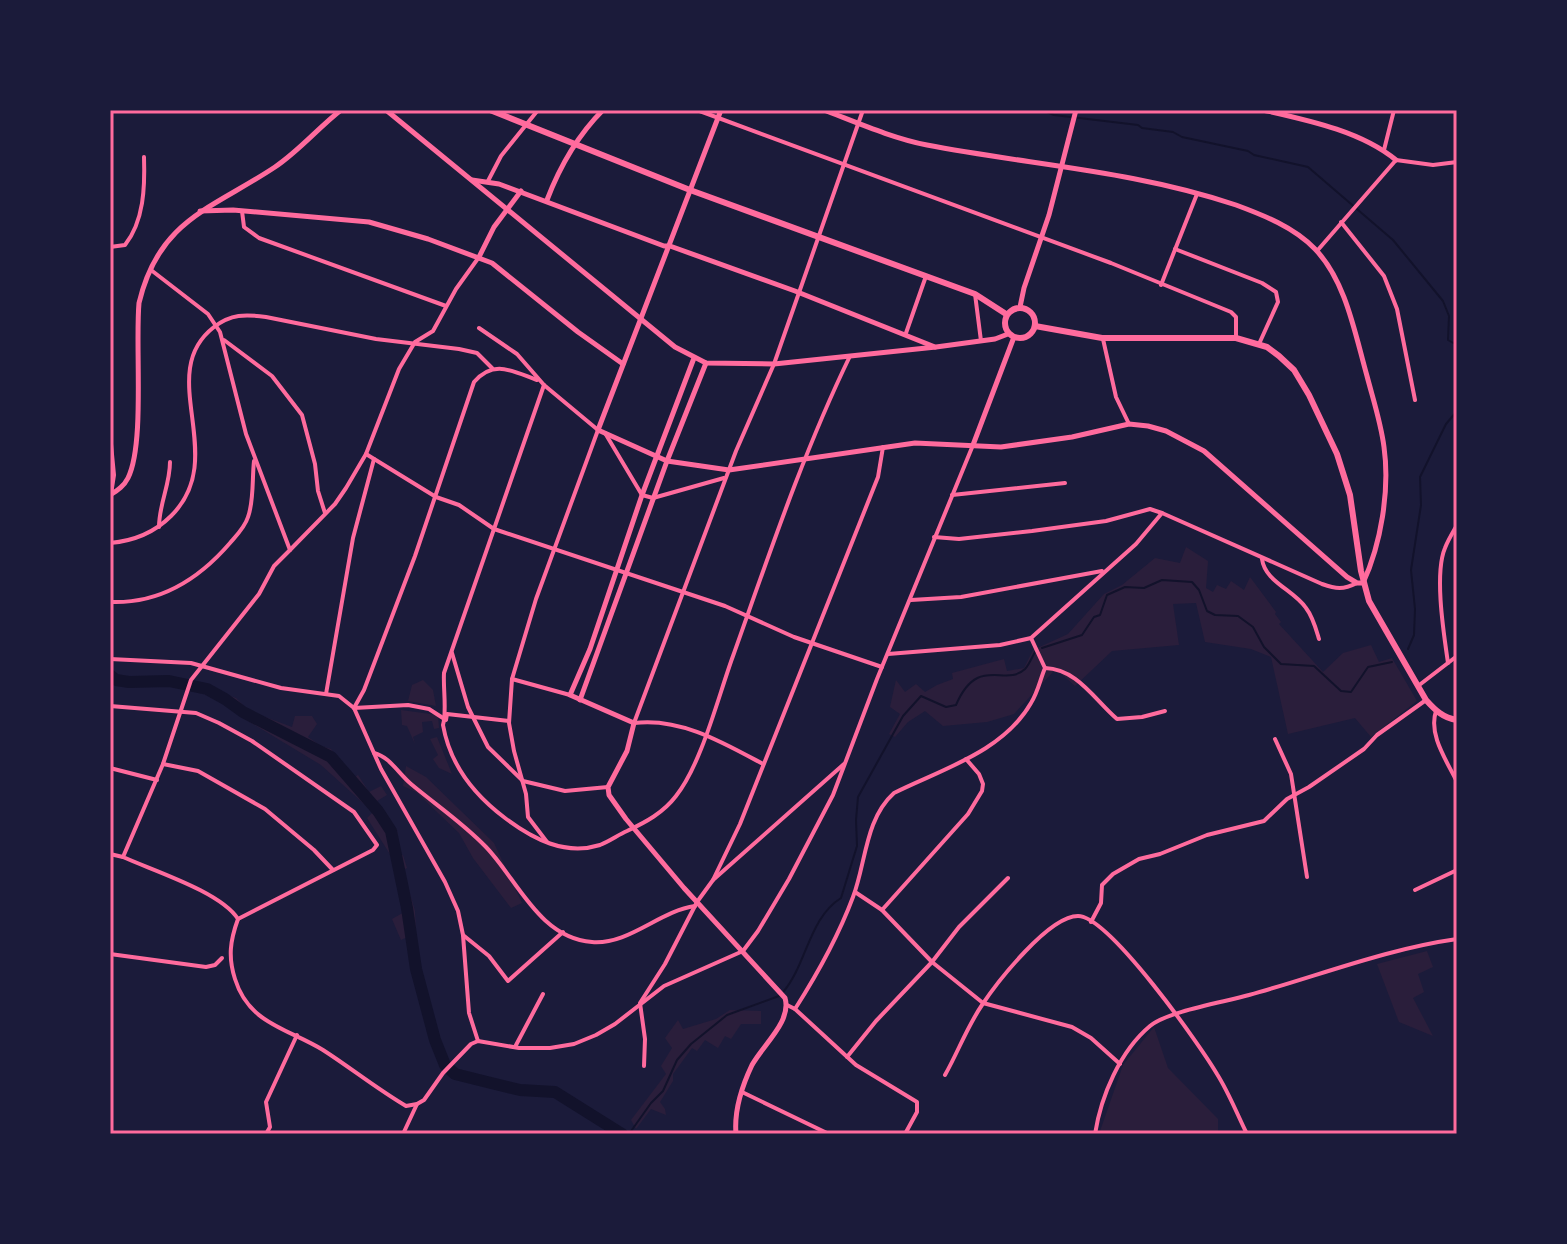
<svg xmlns="http://www.w3.org/2000/svg" width="1567" height="1244" font-family="'Varela Round',sans-serif">
	<rect width="100%" height="100%" fill="#1b1b3a"/>
	<g fill="#2a1e3b">
		<path d="M1186,547L1208,561L1206,588L1213,592L1217,585L1226,589L1231,581L1244,590L1250,577L1276,612L1275,614L1281,622L1279,624L1323,672L1343,653L1371,645L1379,662L1392,658L1417,701L1371,737L1355,718L1288,734L1271,657L1251,649L1205,642L1196,603L1173,604L1179,645L1112,651L1075,686L1058,671L1053,672L1014,714L987,722L943,726L925,711L908,722L895,737L889,734L900,714L890,707L896,680L905,692L916,684L925,692L937,685L953,679L952,673L1004,659L1007,671L1024,668L1033,650L1068,634L1104,594L1122,585L1155,558L1180,563Z"/>
		<path d="M423,680L433,690L436,706L408,701L412,685Z"/>
		<path d="M197,684L236,698L249,711L292,727L295,716H312L317,724L308,737L321,746L331,749L353,778L358,775L369,792L381,786L387,795L377,801L397,830L400,856L403,855L407,868L403,870L415,911L416,933L401,940L392,919L406,911L397,889L400,887L393,859L367,818L373,812L321,765L240,716L231,705L193,690Z"/>
		<path d="M401,710L438,715L439,728L434,729L432,721L422,722L423,732L413,737L415,744L407,726L402,725Z"/>
		<path d="M437,737L452,774L439,768L433,759L438,755L430,739Z"/>
		<path d="M406,766L426,777L494,843L522,903L511,908L473,858L459,833L416,792L403,786Z"/>
		<path d="M1427,951L1433,967L1418,974L1424,992L1413,998L1433,1036L1399,1022L1377,964Z"/>
		<path d="M730,1010L761,1011V1024H741L731,1039L725,1036L718,1048L705,1040L697,1051L692,1048L673,1074V1081L660,1102L665,1109L666,1115L651,1109L636,1129L631,1120L666,1074L661,1066L672,1048L665,1038L678,1020L683,1029L716,1019Z"/>
		<path d="M1154,1027L1168,1068L1218,1119V1134H1099L1123,1065Z"/>
	</g>
	<g fill="none" stroke-linecap="round" stroke-linejoin="round">
		<g stroke="#12122b" stroke-width="2">
			<path d="M1019,110H1042L1054,115L1138,125L1142,128L1173,132L1182,137L1248,151L1254,155L1308,167L1393,240L1443,301L1449,316L1448,340L1457,345"/>
			<path d="M1042,648L1082,635L1094,617L1100,615L1107,595L1125,587L1144,588L1162,580L1192,582L1199,590L1207,611L1215,615L1238,616L1253,627L1264,647L1281,664L1314,666L1341,691L1351,692L1368,667L1392,662"/>
			<path d="M1408,649L1414,635L1415,609L1411,570L1421,505L1420,477L1446,424L1457,411"/>
			<path d="M784,991C807,963 809,918 841,898L857,846L856,820L858,797L903,716L921,696L946,707L956,705C978,654 1005,688 1025,669C1029,665 1032,657 1035,652"/>
			<path d="M629,1134L651,1103L663,1091L677,1060L691,1044L727,1015L779,996"/>
		</g>
		<path stroke="#12122b" stroke-width="12" d="M110,675L116,680L129,682L169,681L207,689L225,699L243,712L331,757L378,811L391,831L407,908L416,969L435,1040L445,1065L455,1074L483,1081L520,1090L555,1092L622,1134"/>
		<g stroke="#ff6b9d" stroke-width="4">
			<path d="M697,110L1111,263L1231,312L1236,317V338"/>
			<path d="M1384,150L1394,110"/>
			<path d="M488,181L501,156L538,110"/>
			<path d="M242,211L244,227L259,238L446,306"/>
			<path d="M1341,222L1384,276L1397,309L1415,400"/>
			<path d="M110,247L125,245C144,221 145,187 144,157"/>
			<path d="M1175,249L1262,283L1276,292L1278,302L1259,344"/>
			<path d="M1317,251L1396,160L1433,165L1457,162"/>
			<path d="M151,270L208,314L220,332L246,434L290,550L274,566L259,594L191,680L163,764L123,857C154,871 221,892 238,919C230,941 228,957 235,979C249,1024 287,1028 323,1050C351,1068 377,1089 406,1106L417,1104L424,1100L443,1073L471,1044L478,1041L519,1048H550L574,1044L596,1035L615,1024L664,986L743,951L758,931L789,879L833,795L877,679L973,445"/>
			<path d="M1161,285L1197,194"/>
			<path d="M975,294L981,341"/>
			<path d="M479,328L517,354L544,385L598,430L536,599L512,679L509,723L514,751L526,794L528,817L547,842"/>
			<path d="M906,333L926,276"/>
			<path d="M1103,339L1116,397L1129,424"/>
			<path d="M224,340L272,376L302,415L315,464L318,491L325,513"/>
			<path d="M544,385L444,673C443,688 447,712 443,725C450,765 473,794 505,818C533,839 565,856 600,845C610,841 618,835 627,831C646,822 663,813 676,796C702,763 718,697 733,656C769,555 803,453 850,356"/>
			<path d="M605,433L642,495L653,498L724,478"/>
			<path d="M366,454L436,497L459,505L494,529L725,606L794,637L882,667"/>
			<path d="M952,495L1065,483"/>
			<path d="M159,527C159,504 170,485 170,462"/>
			<path d="M934,537L959,539L1032,531L1106,521L1150,509L1162,513"/>
			<path d="M110,543C133,541 155,532 171,516C231,457 153,374 214,327C231,314 245,314 266,317L376,339L459,349L477,353L492,368"/>
			<path d="M290,550L335,504L346,488L366,454L399,369L415,342L433,331L456,289L479,257"/>
			<path d="M1262,559C1265,582 1294,590 1306,608C1313,617 1316,629 1319,639"/>
			<path d="M911,600L961,597L1102,571"/>
			<path d="M110,602C159,604 199,579 230,543C237,535 245,527 248,517C254,501 252,479 254,461"/>
			<path d="M452,653L468,707L488,747L523,781L565,791L608,787"/>
			<path d="M888,654L1000,645L1031,638L1136,544L1162,513L1322,584C1336,589 1343,590 1357,583"/>
			<path d="M110,659L191,663L281,688L339,696L354,708L381,769L445,882L458,911L463,935L469,1013L478,1041"/>
			<path d="M1448,663C1444,635 1434,574 1445,548C1448,540 1453,532 1457,525"/>
			<path d="M1045,668C1077,669 1094,699 1117,719L1142,717L1165,711"/>
			<path d="M512,679L570,695"/>
			<path d="M1418,686L1457,656"/>
			<path d="M326,694L353,538L374,459"/>
			<path d="M110,706L196,713L219,723L252,741L354,812L377,845L373,850L238,919"/>
			<path d="M354,708L364,690L415,556L474,382C494,359 512,371 537,380"/>
			<path d="M354,708L408,705L429,709L446,720L447,714L509,721"/>
			<path d="M1436,711C1428,735 1447,761 1457,782"/>
			<path d="M1275,739L1291,774L1307,877"/>
			<path d="M374,753C390,757 398,773 411,784C436,805 463,823 486,847C517,879 539,938 592,942C629,945 659,911 695,906"/>
			<path d="M163,764L198,771L265,809L314,850L333,870"/>
			<path d="M763,764C724,743 680,717 634,723L736,451L774,364L863,110"/>
			<path d="M110,768L157,780"/>
			<path d="M110,854L123,857"/>
			<path d="M713,880L740,824L878,477L883,447"/>
			<path d="M1415,890L1457,870"/>
			<path d="M855,892L882,910L932,962L983,1003L1072,1027L1091,1038L1120,1064"/>
			<path d="M882,910L968,814L982,791L983,784L979,774L966,759"/>
			<path d="M1091,922L1101,903L1102,885L1113,874L1139,859L1160,854L1207,835L1264,821L1287,799L1309,787L1364,749L1377,735L1426,700"/>
			<path d="M463,935L489,956L508,981L563,932"/>
			<path d="M110,954L206,967L215,965L222,958"/>
			<path d="M787,1005L795,1009L856,1065L917,1102V1112L905,1134"/>
			<path d="M795,1009C818,973 838,937 853,897C866,863 865,819 894,793C942,769 1003,752 1031,703C1038,692 1040,680 1045,668L1031,638"/>
			<path d="M515,1047L543,994"/>
			<path d="M847,1057L876,1021L932,962L959,927L1008,878"/>
			<path d="M644,1066L645,1039L640,1003L665,964L697,902L713,880L844,764"/>
			<path d="M945,1075C958,1052 967,1027 982,1005C998,981 1049,916 1078,916C1109,916 1200,1045 1217,1074C1229,1093 1237,1114 1247,1134"/>
			<path d="M742,1092L829,1134"/>
			<path d="M266,1134L270,1127L266,1102L297,1035"/>
			<path d="M403,1134L417,1104"/>
			<path d="M1095,1134C1101,1096 1120,1051 1150,1026C1168,1011 1225,1002 1249,995C1318,976 1386,949 1457,939"/>
		</g>
		<g stroke="#ff6b9d" stroke-width="5">
			<path d="M386,110L675,347L706,363L774,364L936,347L995,339L1008,334"/>
			<path d="M721,110L598,430L667,461L729,470L915,443L1001,447L1072,437L1129,424L1148,426L1166,431L1204,451L1347,577L1357,583H1363C1381,544 1390,490 1384,447C1381,423 1373,399 1367,376C1355,334 1346,281 1315,249C1294,227 1263,215 1236,205C1136,171 1031,165 927,145C892,138 858,123 824,110"/>
			<path d="M1263,110C1307,120 1361,131 1396,160"/>
			<path d="M472,180L499,184L664,246H670L795,291L935,347"/>
			<path d="M547,200C560,166 577,136 603,110"/>
			<path d="M200,211L233,210L369,222L428,239L492,263L578,332L623,364"/>
			<path d="M479,257L494,227L521,191"/>
			<path d="M1020,307L1024,288L1049,215L1076,110"/>
			<path d="M694,358L642,495L590,649L570,695L634,723L627,751L608,787L609,795L626,819L684,888L785,998C792,1021 763,1045 752,1065C742,1086 734,1111 736,1134"/>
			<path d="M973,445L1014,337"/>
			<path d="M110,495C118,490 124,486 128,478C145,444 135,346 139,303C159,219 212,209 275,167C299,151 318,128 341,110"/>
			<path d="M580,700L667,461L706,363"/>
		</g>
		<g stroke="#ff6b9d" stroke-width="6">
			<path d="M490,110L690,190L975,294L1006,314"/>
			<circle cx="1020" cy="323" r="15"/>
			<path d="M1035,326L1102,338H1236L1267,347L1279,356L1294,370L1309,395L1337,454L1350,495L1361,571L1369,601L1426,700C1435,710 1443,718 1457,720"/>
			<path d="M110,444L113,475L110,494"/>
		</g>
	</g>
	<rect width="1567" height="1244" fill="none" stroke="#1b1b3a" stroke-width="224"/>
	<rect x="112" y="112" width="1343" height="1020" fill="none" stroke="#ff6b9d" stroke-width="3"/>
</svg>
